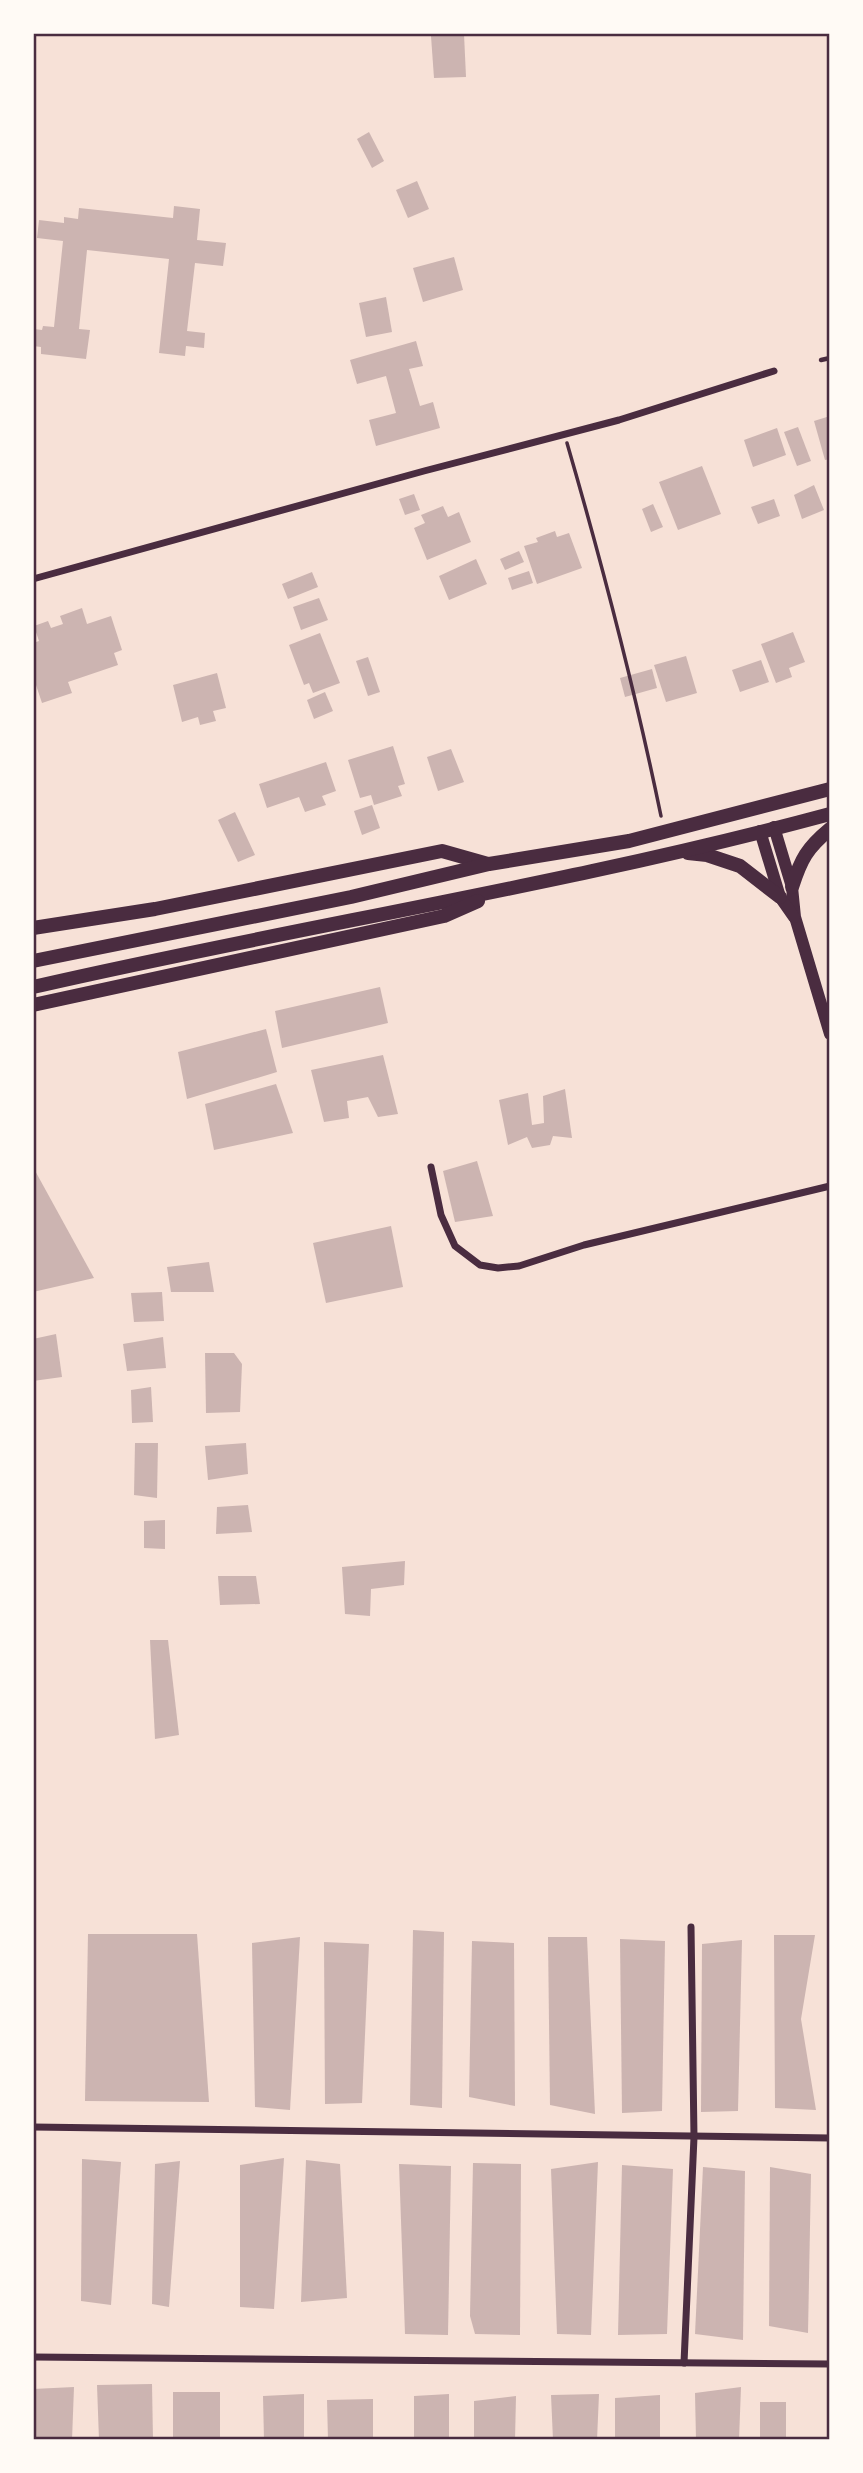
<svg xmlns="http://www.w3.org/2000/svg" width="863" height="2473" font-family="'Asap Condensed',sans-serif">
	<rect width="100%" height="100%" fill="#f7e1d7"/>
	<g fill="#ccb4b1">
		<path d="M464,34L466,77L434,78L431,36Z"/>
		<path d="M369,132L384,161L372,168L357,139Z"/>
		<path d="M417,181L429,209L408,218L396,190Z"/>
		<path d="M174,206L200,209L197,240L226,243L223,266L195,263L187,331L205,333L204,348L186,346L185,356L159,353L169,259L87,250L79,329L90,330L86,359L41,354V347L33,346L34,329L42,330L43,326L54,327L63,241L37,238L39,220L64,223V217L78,219L79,208L173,218Z"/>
		<path d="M454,257L463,290L423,302L413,268Z"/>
		<path d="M386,297L392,332L366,337L359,303Z"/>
		<path d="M416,341L423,366L409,369L420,406L433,402L440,428L376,446L369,420L396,413L386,376L357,384L350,360Z"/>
		<path d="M830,416V459L825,460L814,421Z"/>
		<path d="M798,427L811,461L797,466L784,432Z"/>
		<path d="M777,428L786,455L753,467L744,440Z"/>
		<path d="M702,466L721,514L678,530L659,482Z"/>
		<path d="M814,485L824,510L802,519L794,495Z"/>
		<path d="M414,494L420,510L405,515L399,499Z"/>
		<path d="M774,499L780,516L758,524L751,507Z"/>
		<path d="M653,504L663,527L651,532L642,509Z"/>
		<path d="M443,506L448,517L459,512L471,542L427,560L414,528L425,523L421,515Z"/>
		<path d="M555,531L557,537L569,533L582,568L537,584L524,546L538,542L536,538Z"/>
		<path d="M519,551L524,562L505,570L500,559Z"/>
		<path d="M476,559L487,584L449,600L439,576Z"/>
		<path d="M529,571L533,583L512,590L508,578Z"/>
		<path d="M312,572L318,587L288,599L282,584Z"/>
		<path d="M319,598L328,620L301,630L293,607Z"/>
		<path d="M82,608L87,624L111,616L122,650L114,653L118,665L68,682L72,693L42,703L36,685L33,686V643L39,641L34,626L48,621L51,628L63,624L60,616Z"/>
		<path d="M793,632L805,662L789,668L792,677L776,683L761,644Z"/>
		<path d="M320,633L340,683L313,693L309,683L304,685L289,645Z"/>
		<path d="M686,656L697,693L666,702L654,665Z"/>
		<path d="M368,657L380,692L368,696L356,661Z"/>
		<path d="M761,660L769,682L740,692L732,670Z"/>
		<path d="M652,669L657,688L625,697L620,678Z"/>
		<path d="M217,673L226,708L213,711L216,721L200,725L198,717L182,722L173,685Z"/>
		<path d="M325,692L333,711L314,719L307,700Z"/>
		<path d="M393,746L405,784L398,786L402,796L374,805L371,795L360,798L348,760Z"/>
		<path d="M451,749L464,782L438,791L427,757Z"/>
		<path d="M326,762L336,791L322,796L326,805L305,812L299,797L267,808L259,784Z"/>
		<path d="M372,805L380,828L362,835L354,811Z"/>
		<path d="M235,812L255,855L238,862L218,820Z"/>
		<path d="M380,987L388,1023L282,1048L275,1011Z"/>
		<path d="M266,1029L277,1072L187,1099L178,1052Z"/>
		<path d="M383,1055L398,1114L378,1117L368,1097L347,1101L349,1118L324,1122L311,1070Z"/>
		<path d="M276,1084L293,1133L214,1150L205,1104Z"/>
		<path d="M565,1089L572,1138L553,1136L550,1145L532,1148L527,1137L508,1145L499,1100L528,1093L532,1125L544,1123L543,1096Z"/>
		<path d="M477,1161L493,1216L455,1222L443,1171Z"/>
		<path d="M33,1167L94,1278L33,1292Z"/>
		<path d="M391,1226L403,1287L326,1303L313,1243Z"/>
		<path d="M209,1262L214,1292H171L167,1267Z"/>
		<path d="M162,1292L164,1321L134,1322L131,1293Z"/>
		<path d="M56,1334L62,1377L33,1381V1339Z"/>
		<path d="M163,1337L166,1368L127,1371L123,1344Z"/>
		<path d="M205,1353H234L242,1364L240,1412L206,1413Z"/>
		<path d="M151,1387L153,1422L132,1423L131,1390Z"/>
		<path d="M135,1443H158L157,1498L134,1495Z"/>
		<path d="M246,1443L248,1474L208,1480L205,1446Z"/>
		<path d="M248,1505L252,1532L216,1534L217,1507Z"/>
		<path d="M165,1520V1549L144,1548V1521Z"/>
		<path d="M405,1561L404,1585L371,1589L370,1616L345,1614L342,1567Z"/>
		<path d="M218,1576H256L260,1604L220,1605Z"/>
		<path d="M150,1640H168L179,1735L155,1739Z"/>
		<path d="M413,1930L444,1932L442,2108L410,2105Z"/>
		<path d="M88,1934H197L209,2102L85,2101Z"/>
		<path d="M774,1935H815L801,2019L816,2110L775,2108Z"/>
		<path d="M300,1937L290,2110L255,2107L252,1943Z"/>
		<path d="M548,1937H587L595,2114L550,2105Z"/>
		<path d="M620,1939L665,1941L662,2111L622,2113Z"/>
		<path d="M742,1940L738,2111L701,2112L702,1944Z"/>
		<path d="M472,1941L514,1943L515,2106L469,2097Z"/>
		<path d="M324,1942L369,1944L362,2103L325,2104Z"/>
		<path d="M284,2158L274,2309L240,2307V2165Z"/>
		<path d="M82,2159L121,2162L111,2305L81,2301Z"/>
		<path d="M306,2160L340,2164L347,2298L301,2302Z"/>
		<path d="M180,2161L169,2307L152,2304L155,2164Z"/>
		<path d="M598,2162L591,2335L557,2334L551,2169Z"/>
		<path d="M473,2163L521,2164L520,2335L475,2334L470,2316Z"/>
		<path d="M399,2164L451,2166L448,2335L405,2334Z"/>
		<path d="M622,2165L673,2169L667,2334L618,2335Z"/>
		<path d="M703,2167L745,2171L743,2340L695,2334Z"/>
		<path d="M770,2167L811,2174L808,2333L769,2326Z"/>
		<path d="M152,2384L153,2440H99L97,2385Z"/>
		<path d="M74,2387L72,2440H33V2389Z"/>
		<path d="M741,2387L739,2440H696L695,2393Z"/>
		<rect x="173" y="2392" width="47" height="48"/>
		<path d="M304,2394V2440H264L263,2396Z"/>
		<path d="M449,2394V2440H414V2396Z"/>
		<path d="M599,2394L597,2440H553L551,2395Z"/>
		<path d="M660,2395V2440H615V2398Z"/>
		<path d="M516,2396L515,2440H474V2401Z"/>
		<path d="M373,2399V2440H328L327,2400Z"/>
		<rect x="760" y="2402" width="26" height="38"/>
	</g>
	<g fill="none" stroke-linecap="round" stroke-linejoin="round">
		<path stroke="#4a2c40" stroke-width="3.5" d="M567,443C603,567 635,690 661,816"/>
		<path stroke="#4a2c40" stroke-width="4.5" d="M821,360L830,358"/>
		<g stroke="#4a2c40" stroke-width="7">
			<path d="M33,579L424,471L619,420L774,371"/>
			<path d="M431,1167L441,1215L455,1246L480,1265L498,1268L519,1266L584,1245L830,1186"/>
			<path d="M33,2127L830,2138"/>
			<path d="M33,2357L830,2364"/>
			<path d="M684,2363L694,2137L691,1927"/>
		</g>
		<g stroke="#4a2c40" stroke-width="12">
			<path d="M774,827L792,887L795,917L830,1034"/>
			<path d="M760,831L780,897L794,917"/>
		</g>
		<g stroke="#4a2c40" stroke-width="14">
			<path d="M688,853L707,855L740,866L780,897"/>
			<path d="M792,887C801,859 807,848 830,829"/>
			<path d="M33,928L155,909L442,851L488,864"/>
			<path d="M33,961L351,897L489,864L629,841L830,789"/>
			<path d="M33,987C298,926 567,885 830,814"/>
			<path d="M33,1005L444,916L478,901"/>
		</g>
	</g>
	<rect width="863" height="2473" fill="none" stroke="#fffaf5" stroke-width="70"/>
	<rect x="35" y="35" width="793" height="2403" fill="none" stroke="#4a2c40" stroke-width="2.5"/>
</svg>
